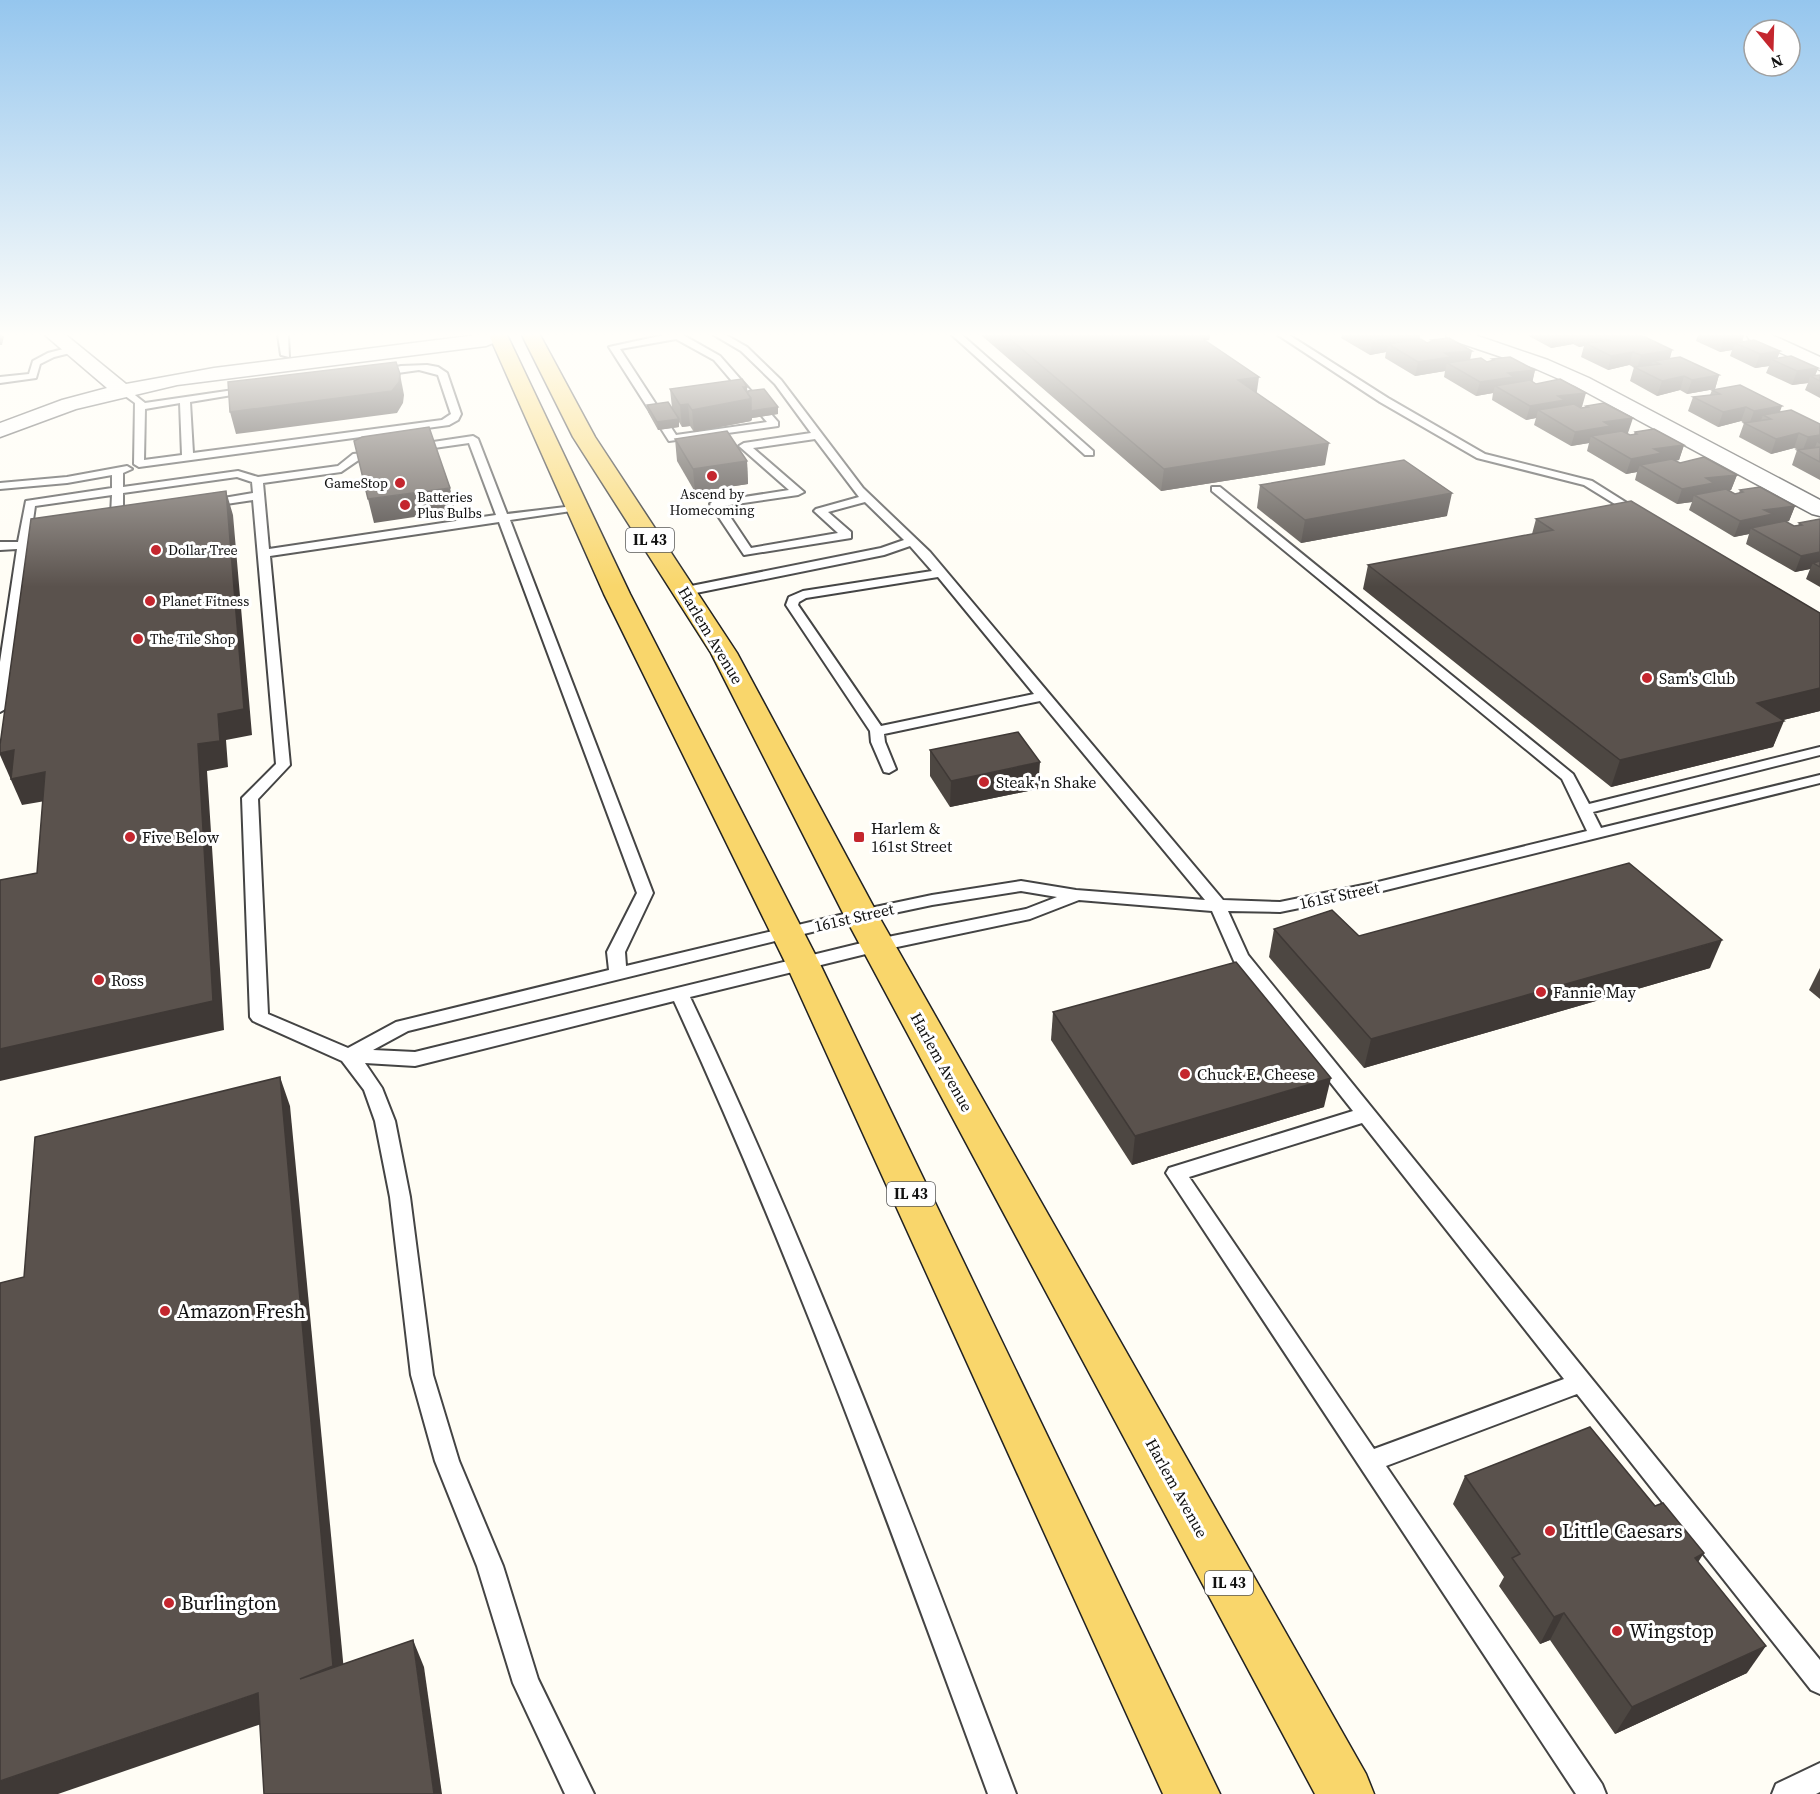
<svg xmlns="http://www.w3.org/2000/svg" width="1820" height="1794" font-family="'Source Serif 4',serif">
	<rect width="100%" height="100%" fill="#fffdf5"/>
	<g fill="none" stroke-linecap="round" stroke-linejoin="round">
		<defs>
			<g id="service">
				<path d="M278,335H288L289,357L281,355Z"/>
				<path d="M664,335H683L720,356L778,422V426L669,441L609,347ZM676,339L714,360L767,422L676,435L620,349Z"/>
				<path d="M714,335H726L747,347L781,380L863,488L930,552L1223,900L1280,902L1378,882L1587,831L1562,779L1212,491V487H1220L1573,774L1589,804L1820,747V755L1593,812L1601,828L1820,775V783L1378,892L1280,912L1228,911L1248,955L1820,1660V1694L1811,1690L1577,1394L1386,1466L1602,1784L1606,1794H1576L1166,1173L1169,1168L1353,1111L1234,961L1212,911L1079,900L1030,919L878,951L690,997C813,1257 915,1526 1016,1794H988C890,1527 793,1259 674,1001L415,1066L365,1063L382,1088L395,1121L410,1197L433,1375L459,1461L503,1566L538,1679L594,1794H565L513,1683L477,1566L435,1461L411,1375L390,1197L375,1121L364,1090L342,1061L253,1021L250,1017L242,798L276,764L253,500L206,507L200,504L206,501L253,493L252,482L237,477L123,493V512L130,511L136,514L134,516L117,519L111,516L112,495L35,506L7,708L0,712V662L17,549L0,550V542H18L26,501L112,488V475L67,483L0,489V483L67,477L127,466L132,469L123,473V487L238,471L258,477L338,466L353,454L383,451V455L360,459L341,472L263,483L269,549L496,515L469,443L413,451L408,448L413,445L473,436L478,439L507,514L582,505L584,507L578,510L510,520L653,893L625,952L626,966L861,910L932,895L1021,881L1076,890L1205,900L1040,701L884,734L885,742L896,769L889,773L884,772L871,742L870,731L786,605L789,597L803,591L932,571L910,546L884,555L686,595L682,594L680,591L686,587L881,548L904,540L865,502L828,512L851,532V538L744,555L710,504L712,502L789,490L739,446L744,443L811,433L775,384L741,351ZM815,439L859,497L816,509L814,511L838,533L751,548L723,506L798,495L804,492L753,448ZM499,522L637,893L607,952L609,970L396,1022L348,1048L268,1014L258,799L290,765L270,556ZM938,577L1034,694L881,726L798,605L799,602L806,598ZM1021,891L1057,897L1026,909L878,939L415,1052L373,1050L408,1031L861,920L932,905ZM1362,1123L1564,1379L1374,1449L1189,1177Z"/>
				<path d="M952,335H962L1093,451V455H1085Z"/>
				<path d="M1278,335H1289L1388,398L1485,454L1592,481L1646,515L1644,517H1636L1584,485L1477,458L1380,402Z"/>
				<path d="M71,347L74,348V352L54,357L40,364L36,378L0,383V377L29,374L33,361L48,353Z"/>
				<path d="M427,365L438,367L447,373L461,414L458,420L449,425L139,467L134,464L135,403L117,390L126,388L145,403L254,387L255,389L250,392L190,402L193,453L442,420L451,414L438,375L419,370L376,376L371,373L401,366ZM180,403L182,455L144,460L145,409Z"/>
				<path d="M1820,1763V1792L1816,1794H1772L1776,1784Z"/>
			</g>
			<g id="minor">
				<path d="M45,335H66L126,384L214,368L477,335H505L503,339L486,346L177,385L76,409L0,437V423L62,400L107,388Z"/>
				<path d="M1446,335H1475L1548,360L1589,378L1820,500V516L1812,514L1575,386L1534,368L1448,339Z"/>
				<path d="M1747,335H1772L1820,357V370L1749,339Z"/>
			</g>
			<g id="primary">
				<path d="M489,335H507L630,594L820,964L1220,1794H1163L786,964L604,594Z"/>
				<path d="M522,335H540L595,437L737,653L878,915L1366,1774L1374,1794H1315L844,915L711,653L573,437Z"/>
			</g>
		</defs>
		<use href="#service" stroke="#444" stroke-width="4"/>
		<use href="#minor" stroke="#444" stroke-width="3"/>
		<use href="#primary" stroke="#222" stroke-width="3"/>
		<use href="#service" fill="#fff" fill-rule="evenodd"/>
		<use href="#minor" fill="#fff" fill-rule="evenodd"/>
		<use href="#primary" fill="#f9d66b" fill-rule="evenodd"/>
	</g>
	<g fill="#4d4742">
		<path d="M981,335H1210L1209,340H1204L1257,393L1325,465L1161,491Z"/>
		<path d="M1342,335H1420V339L1427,343L1431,342V340L1470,360L1487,362L1492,361V359L1535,370L1532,382L1582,407L1579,408H1585L1586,406L1628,433H1626L1630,435L1634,434L1635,432L1684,445L1679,460L1675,461L1680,463L1737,475L1731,490H1729L1735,494L1739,493L1740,490L1795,506L1789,521L1786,522L1794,526H1798L1799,523L1820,519V587L1806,579L1810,569L1795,572L1746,544L1749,534L1734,537L1689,510L1692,502L1677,504L1635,480L1637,472L1626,474L1587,451L1589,443L1571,446L1534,425L1536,418L1526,420L1492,400L1493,393L1476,396L1444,377L1445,371L1415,376L1385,358L1386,352L1370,355L1341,338Z"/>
		<path d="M1527,335H1612L1672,350L1670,358L1719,375L1715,389L1687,394L1680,390L1657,396L1630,381L1634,367L1629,365L1608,370L1581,357L1584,346L1579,347L1573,344L1551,348Z"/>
		<path d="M1698,335H1744L1742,342L1780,351L1777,358L1818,368L1815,376L1820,375V398L1805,390L1808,383L1792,385L1766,373L1769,366L1755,368L1730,356L1732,350L1720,352L1696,341Z"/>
		<path d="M670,389L748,391L778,414L752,418V419L751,421L694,432L690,426L682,427L679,422V427L658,430L648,412L647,405L672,408Z"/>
		<path d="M1712,390L1780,412L1820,424V480L1792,465L1797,450H1799L1794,448L1771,454L1739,437L1744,423L1741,421L1718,427L1688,411L1693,397L1710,395Z"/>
		<path d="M675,439L747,461L748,484L695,492L677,461Z"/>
		<path d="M1260,485L1447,516L1301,543L1257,508Z"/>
		<path d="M1536,519L1820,613V711L1783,720L1773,747L1611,787L1363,589L1368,565L1532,534Z"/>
		<path d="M930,750L1038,789L950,807L930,776Z"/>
		<path d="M1274,929L1359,936L1710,968L1364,1068L1269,957Z"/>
		<path d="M1820,968V999L1809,990Z"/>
		<path d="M1053,1012L1324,1107L1132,1165L1051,1040Z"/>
		<path d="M1465,1476L1698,1562L1747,1673L1615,1734L1550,1640L1540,1644L1499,1586L1504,1577L1453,1504Z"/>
	</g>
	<g fill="#3f3936">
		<path d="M0,335L4,336L2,345H0Z"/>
		<path d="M1178,335H1210L1209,340L1178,344Z"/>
		<path d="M1395,335H1420L1419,345L1392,347L1388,344L1386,352L1370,355L1372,341Z"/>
		<path d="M1554,335H1575L1573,344L1551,348Z"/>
		<path d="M1582,335H1612L1610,342V341L1603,337L1602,344L1585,343L1584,346L1579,347Z"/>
		<path d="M1744,335L1741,346L1735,343L1732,350L1720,352L1724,338Z"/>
		<path d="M1672,350L1668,364H1660L1653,361L1651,366L1637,369L1641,355Z"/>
		<path d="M1472,351L1469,365L1447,363L1445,371L1415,376L1418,362L1445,353Z"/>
		<path d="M1780,351L1776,362L1771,359L1769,366L1755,368L1760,354Z"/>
		<path d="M1633,352L1629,365L1608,370L1611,356Z"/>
		<path d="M1818,368L1814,378L1810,376L1808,383L1792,385L1797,371Z"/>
		<path d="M1535,370L1532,384L1495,386L1493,393L1476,396L1480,382L1508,373Z"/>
		<path d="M400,374L404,395L403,403L397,413L236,434L230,412Z"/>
		<path d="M1719,375L1715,389L1687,394L1692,380Z"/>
		<path d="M1684,376L1680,390L1657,396L1662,381Z"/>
		<path d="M1259,377L1256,398L1238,380Z"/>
		<path d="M743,387H747L748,399L751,398L778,407V414L752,418V419L751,421L694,432L692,410Z"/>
		<path d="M1586,393L1582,407L1562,410H1538L1536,418L1526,420L1530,406L1558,396Z"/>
		<path d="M688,404L690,426L682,427L680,405Z"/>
		<path d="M1782,406L1777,420L1771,419L1763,415L1760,423L1749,425L1754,411Z"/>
		<path d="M1746,407L1741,421L1718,427L1723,412Z"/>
		<path d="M1633,418L1628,433L1591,436L1589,443L1571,446L1575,432L1604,422Z"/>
		<path d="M679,419V427L658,430L657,422Z"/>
		<path d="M1799,433L1794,448L1771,454L1776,439Z"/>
		<path d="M1820,435V444L1817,442L1814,450L1802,452L1808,437Z"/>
		<path d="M1329,443L1325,465L1161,491L1164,469Z"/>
		<path d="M1684,445L1679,460L1640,465L1637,472L1626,474L1631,459L1654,449Z"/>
		<path d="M747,461L748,484L695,492L693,469Z"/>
		<path d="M1737,475L1731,490L1694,495L1692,502L1677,504L1682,489L1706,478Z"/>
		<path d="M450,488L455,511L374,523L368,499Z"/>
		<path d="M226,491L233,515L252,735L226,740L228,767L207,771L224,1030L0,1081V1049L218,714Z"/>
		<path d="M1452,493L1447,516L1301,543L1305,520Z"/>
		<path d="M1795,506L1789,521L1769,524L1767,530L1751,528L1749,534L1734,537L1740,521L1764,510Z"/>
		<path d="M1820,552V567L1813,563L1810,569L1795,572L1801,556Z"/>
		<path d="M1820,688V711L1747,729L1757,703Z"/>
		<path d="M1784,721L1773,747L1611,787L1620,760Z"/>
		<path d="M14,750L45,772L57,799L22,805L0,755V753Z"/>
		<path d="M1040,762L1038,789L950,807L951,781Z"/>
		<path d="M1722,940L1710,968L1364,1068L1371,1039Z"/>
		<path d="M280,1077L290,1106L346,1692L314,1706Z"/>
		<path d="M1331,1078L1324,1107L1132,1165L1135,1136Z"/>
		<path d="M1704,1553L1686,1581L1695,1558Z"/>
		<path d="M1564,1613L1550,1640L1540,1644L1554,1617Z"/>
		<path d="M413,1640L424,1667L442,1794H434Z"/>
		<path d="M1766,1646L1747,1673L1615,1734L1632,1707Z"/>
		<path d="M258,1693L273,1720L58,1794H0V1781Z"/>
	</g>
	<g fill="#5a524d" stroke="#3f3936" stroke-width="1.5">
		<path d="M1005,335H1197L1259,377L1238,380L1329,443L1164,469Z"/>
		<path d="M1362,335H1398L1400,337L1372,341Z"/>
		<path d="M1616,335H1641L1672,350L1641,355L1633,352L1611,356L1585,343L1610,341L1603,337Z"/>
		<path d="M1719,335H1742L1724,338Z"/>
		<path d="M1449,338L1472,351L1445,353L1451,357L1418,362L1388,344L1421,339L1427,343L1433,341L1431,340Z"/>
		<path d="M1754,340L1780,351L1760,354L1735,343Z"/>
		<path d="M1791,356L1818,368L1797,371L1771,359Z"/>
		<path d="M1510,357L1535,370L1508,373L1514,377L1480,382L1447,363L1481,358L1487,362L1494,360L1492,359Z"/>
		<path d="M1680,357L1719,375L1692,380L1684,376L1662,381L1634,367L1660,364L1653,361Z"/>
		<path d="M396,362L400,374L399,382L392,391L230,412L228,382Z"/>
		<path d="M1820,375V381L1810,376Z"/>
		<path d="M742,379L747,387H743L751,398L749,399L692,410L688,404L680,405L670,389Z"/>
		<path d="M1560,379L1586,393L1558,396L1565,400L1530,406L1495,386L1530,380L1536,384Z"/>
		<path d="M1740,385L1782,406L1754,411L1746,407L1723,412L1693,397L1720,394L1712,390Z"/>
		<path d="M764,389L778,407L751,411V398L748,394V391Z"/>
		<path d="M668,402L679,419L657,422L647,405Z"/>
		<path d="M1604,403L1633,418L1604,422L1611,426L1575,432L1538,410L1574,404L1581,408L1588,407L1586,406Z"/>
		<path d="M1791,410L1820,424V435L1808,437L1799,433L1776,439L1744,423L1771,419L1763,415Z"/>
		<path d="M429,427L450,488L368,499L354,441L362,437Z"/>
		<path d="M1654,429L1684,445L1654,449L1662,453L1631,459L1591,436L1622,431L1630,435L1637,434L1635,432Z"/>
		<path d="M727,431L747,461L693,469L675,439Z"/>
		<path d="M1820,447V462L1797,450Z"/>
		<path d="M1704,457L1737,475L1706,478L1714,483L1682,489L1640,465L1672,459L1680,463Z"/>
		<path d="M1404,460L1452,493L1305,520L1260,485Z"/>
		<path d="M1760,487L1795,506L1764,510L1773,514L1740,521L1694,495L1726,489L1735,494L1743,492L1740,490Z"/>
		<path d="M226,491L244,709L218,714L220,741L198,744L213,1001L0,1049V880L37,873L45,772L11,779L14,750L0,753V745L31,519Z"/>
		<path d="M1631,501L1820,613V688L1757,703L1784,721L1620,760L1368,565L1553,530L1536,519Z"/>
		<path d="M1820,519V552L1801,556L1751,528L1785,521L1794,526L1802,525L1799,523Z"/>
		<path d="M1820,561V567L1813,563Z"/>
		<path d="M1018,732L1040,762L951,781L930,750Z"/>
		<path d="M1629,863L1722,940L1371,1039L1274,929L1332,910L1359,936Z"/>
		<path d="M1236,962L1331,1078L1135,1136L1053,1012Z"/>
		<path d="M280,1077L333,1666L300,1679L413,1640L434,1794H264L258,1693L0,1781V1283L24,1277L35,1137Z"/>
		<path d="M1590,1427L1655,1506L1663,1503L1704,1553L1695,1558L1766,1646L1632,1707L1564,1613L1554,1617L1512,1558L1520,1554L1465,1476Z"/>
	</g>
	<linearGradient id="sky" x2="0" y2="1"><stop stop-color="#95c6ee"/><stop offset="0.57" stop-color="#fffefa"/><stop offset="1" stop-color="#fffefa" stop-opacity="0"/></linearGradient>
	<rect width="1820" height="587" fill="url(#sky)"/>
	<g fill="#c4262e" stroke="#fff" stroke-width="2">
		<circle cx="712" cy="476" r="6"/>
		<circle cx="400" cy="483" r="6"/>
		<circle cx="405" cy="505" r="6"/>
		<circle cx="156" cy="550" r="6"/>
		<circle cx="150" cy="601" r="6"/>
		<circle cx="138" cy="639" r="6"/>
		<circle cx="1647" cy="678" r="6"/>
		<circle cx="984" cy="782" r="6"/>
		<circle cx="130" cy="837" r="6"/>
		<rect x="853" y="831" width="12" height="12" rx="3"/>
		<circle cx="99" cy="980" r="6"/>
		<circle cx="1541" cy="992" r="6"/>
		<circle cx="1185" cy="1074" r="6"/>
		<circle cx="165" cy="1311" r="6"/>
		<circle cx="1550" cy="1531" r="6"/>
		<circle cx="169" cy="1603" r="6"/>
		<circle cx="1617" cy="1631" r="6"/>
	</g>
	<g text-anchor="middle" stroke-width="6" stroke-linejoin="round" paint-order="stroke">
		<g font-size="14" fill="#111" stroke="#fff" text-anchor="start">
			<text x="388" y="488" text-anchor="end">GameStop</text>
			<text x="712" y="499" text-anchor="middle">Ascend by<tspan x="712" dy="16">Homecoming</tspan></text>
			<text x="417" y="502">Batteries<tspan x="417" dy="16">Plus Bulbs</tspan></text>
			<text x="168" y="555">Dollar Tree</text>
			<text x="162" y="606">Planet Fitness</text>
			<text x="150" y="644">The Tile Shop</text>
		</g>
		<g fill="#fff" stroke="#585858" stroke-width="1.5">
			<rect x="626" y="528" width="48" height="24" rx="4.5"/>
			<rect x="887" y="1182" width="48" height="24" rx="4.5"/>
			<rect x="1205" y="1571" width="48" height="24" rx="4.5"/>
		</g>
		<g font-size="15" font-weight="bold" fill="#111">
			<text x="650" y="545">IL 43</text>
			<text x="911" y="1199">IL 43</text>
			<text x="1229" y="1588">IL 43</text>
		</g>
		<g font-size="16" fill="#111" stroke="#fff">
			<text transform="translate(711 635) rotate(59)" y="6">Harlem Avenue</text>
			<text transform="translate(1339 895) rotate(-12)" y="6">161st Street</text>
			<text transform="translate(854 917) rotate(-13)" y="6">161st Street</text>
			<text transform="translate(942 1062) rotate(61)" y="6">Harlem Avenue</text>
			<text transform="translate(1177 1488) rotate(61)" y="6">Harlem Avenue</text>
		</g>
		<g font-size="16" fill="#111" stroke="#fff" text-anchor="start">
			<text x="1659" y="684">Sam's Club</text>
			<text x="996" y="788">Steak 'n Shake</text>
			<text x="871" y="834">Harlem &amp;<tspan x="871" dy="18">161st Street</tspan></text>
			<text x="142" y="843">Five Below</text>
			<text x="111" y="986">Ross</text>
			<text x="1553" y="998">Fannie May</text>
			<text x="1197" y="1080">Chuck E. Cheese</text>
		</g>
		<g font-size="20" fill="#111" stroke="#fff" text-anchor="start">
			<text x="177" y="1318">Amazon Fresh</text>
			<text x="1562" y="1538">Little Caesars</text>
			<text x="181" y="1610">Burlington</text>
			<text x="1629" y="1638">Wingstop</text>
		</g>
	</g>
	<g transform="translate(1772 48) rotate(161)"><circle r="28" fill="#ffffff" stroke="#a0a0a0" stroke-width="1.5"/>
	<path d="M0-4.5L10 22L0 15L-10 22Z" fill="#c4262e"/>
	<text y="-9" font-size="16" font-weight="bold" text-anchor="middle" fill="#111111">N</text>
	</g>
</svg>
